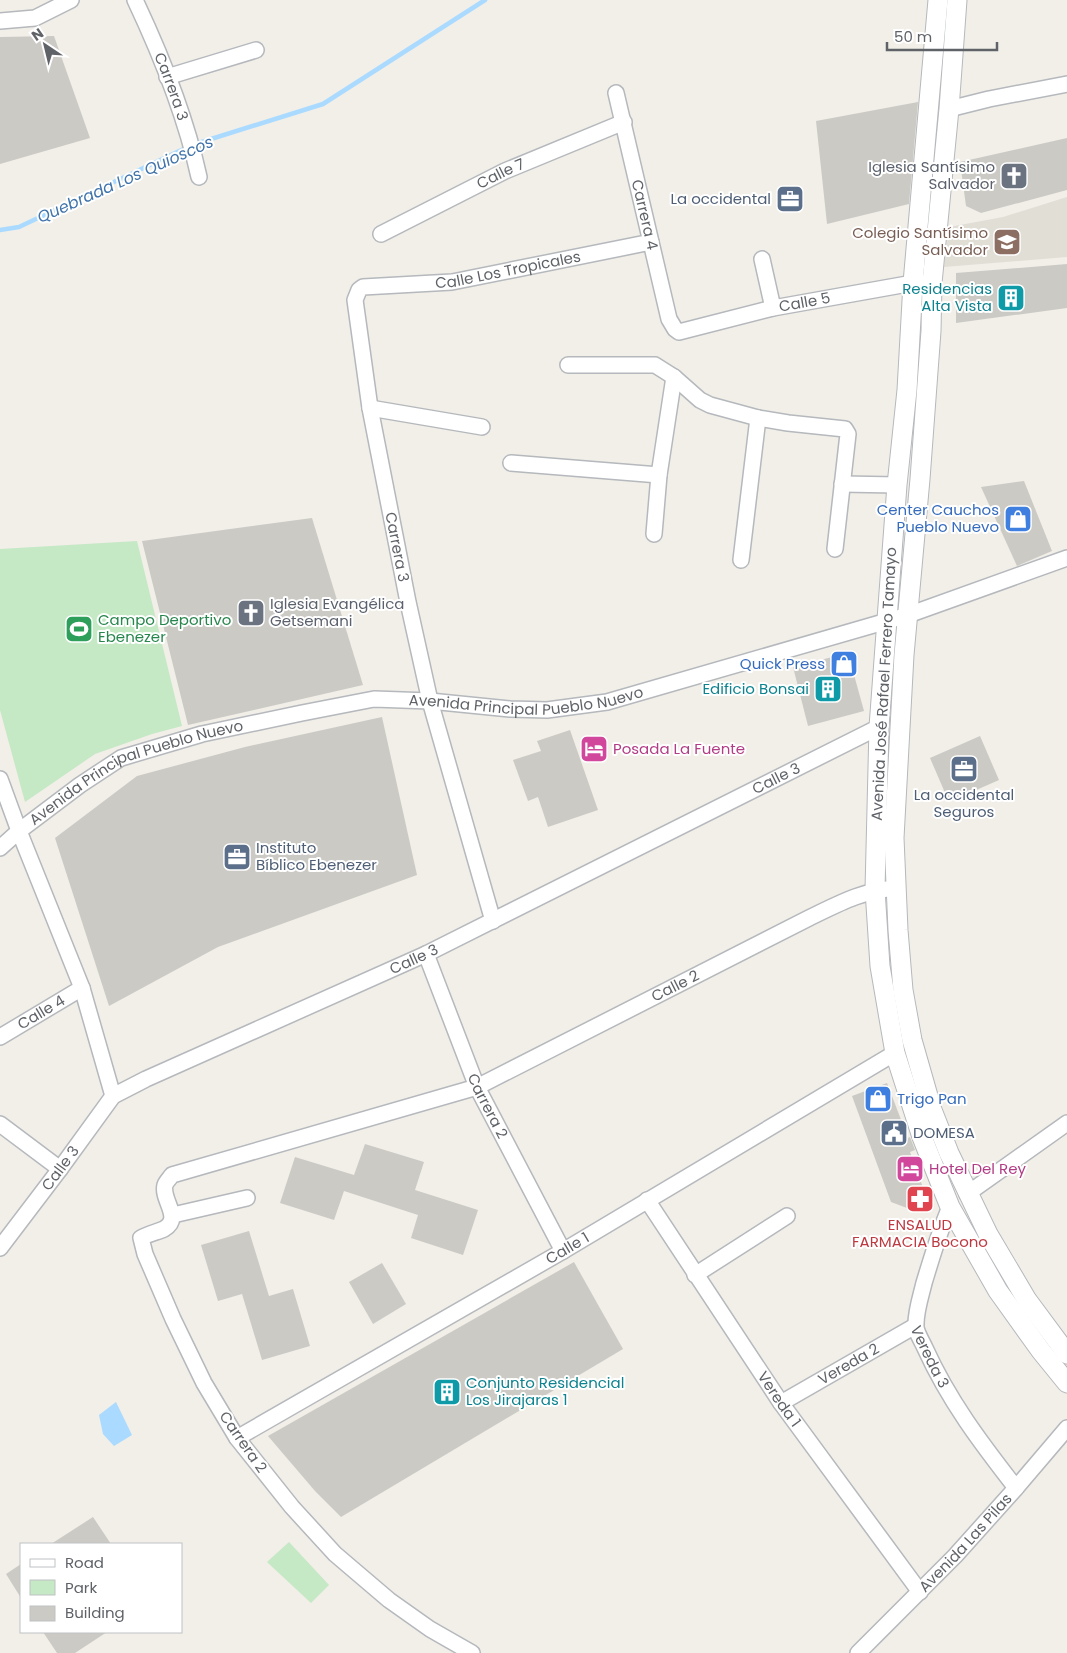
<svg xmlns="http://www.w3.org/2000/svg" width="1067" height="1653" font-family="Poppins,sans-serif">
	<rect width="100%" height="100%" fill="#f1efe8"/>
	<path fill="#e1ded6" d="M1067,197V257L944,267L949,227L1003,217Z"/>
	<g fill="#c5e8c5">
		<path d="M137,541L182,726L152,734L95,754L25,802L0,710V549Z"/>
		<path d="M289,1542L329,1585L311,1603L267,1562Z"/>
	</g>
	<path fill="#aadaff" d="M116,1402L132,1435L114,1446L103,1434L99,1415Z"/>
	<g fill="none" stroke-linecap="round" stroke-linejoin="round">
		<path stroke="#aadaff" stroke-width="4.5" d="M0,230L19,227L192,145L323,104L485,0"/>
	</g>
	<g fill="#cccac5">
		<path d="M54,36L90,138L0,164V37Z"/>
		<path d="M918,102L909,204L827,224L816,121Z"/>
		<path d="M1067,138V190L981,213L966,206L960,162Z"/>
		<path d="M1067,264V308L956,323V273Z"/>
		<path d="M1024,481L1052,551L1017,566L981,487Z"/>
		<path d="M312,518L363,685L188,725L142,541Z"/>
		<path d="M848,653L864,711L808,726L793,667Z"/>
		<path d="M382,717L417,875L218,947L109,1006L55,838L137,776L245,747Z"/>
		<path d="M570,730L598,810L548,827L538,797L528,801L513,760L541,751L537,741Z"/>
		<path d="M980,736L999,780L949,802L930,758Z"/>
		<path d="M887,1083L908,1138L910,1137L915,1150L910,1152L929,1204L915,1211L891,1202L852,1096Z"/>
		<path d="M365,1144L424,1162L415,1190L478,1210L463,1255L411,1238L418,1215L344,1191L334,1220L280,1203L295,1157L354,1175Z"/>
		<path d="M249,1231L269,1296L293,1289L310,1346L262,1360L242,1294L218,1301L201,1245Z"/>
		<path d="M574,1262L623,1349L341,1517L315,1491L268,1436Z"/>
		<path d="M382,1263L406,1304L373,1324L349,1282Z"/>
		<path d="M93,1517L111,1544H51Z"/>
		<path d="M21,1564V1598L6,1574Z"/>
		<path d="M43,1632H107L75,1653H57Z"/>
	</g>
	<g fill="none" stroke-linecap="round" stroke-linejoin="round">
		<defs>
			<g id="minor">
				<path id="s1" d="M135,0C161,55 186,118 199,177"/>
				<path d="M0,21L35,18L71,0"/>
				<path d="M167,77L256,50"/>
				<path id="s2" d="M616,93L669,319L675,329L679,332L773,308L913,283H922"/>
				<path d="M949,109L989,99L1067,84"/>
				<path id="s3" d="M381,234L505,171L624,122"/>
				<path d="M762,259L773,308"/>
				<path d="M568,365H655L674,377L700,400L710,405L758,418L788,423L845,429L848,434L835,549"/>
				<path d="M370,408L482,427"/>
				<path d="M511,463L659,475"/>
				<path d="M842,484L897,485"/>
				<path d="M654,534L659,475L674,377"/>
				<path d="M741,560L758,418"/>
				<path d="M0,779L19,831L82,988L113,1096"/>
				<path id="s4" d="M0,848L19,831L80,785L121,758L202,734L302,713L374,699L430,701L510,709L547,710L607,702L908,615L1067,558"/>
				<path id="s5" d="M493,921L430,701L408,602L370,408L355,300L359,290L363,287L452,282L651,242"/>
				<path id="s6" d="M426,954L477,1087L563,1251"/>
				<path id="s7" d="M0,1037L82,988"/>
				<path d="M0,1124L60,1169"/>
				<path d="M967,1194L1067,1123"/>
				<path id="s8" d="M647,1200L781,1403L920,1592"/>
				<path id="s9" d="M950,1207C939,1232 932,1257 924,1283C921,1296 916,1310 916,1324C915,1331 922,1341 925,1348C949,1401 981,1443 1016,1488"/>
				<path d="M173,1215L247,1198"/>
				<path id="s10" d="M0,1248L60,1169L113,1096L146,1079L426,954L879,727"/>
				<path d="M695,1275L787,1216"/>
				<path id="s11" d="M781,1403L915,1326"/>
				<path id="s12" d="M237,1438L563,1251L895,1053"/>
				<path id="s13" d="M472,1653L430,1629L389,1600L335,1554L292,1507L237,1438L204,1383L173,1319L145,1254L141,1238C148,1234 157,1232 164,1229C183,1218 161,1200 165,1185C166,1182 170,1178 172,1175L477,1087L809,918C840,903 861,891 896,888"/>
				<path id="s14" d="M858,1653L955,1556L1016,1488L1067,1428"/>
			</g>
			<g id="tertiary">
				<path d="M938,0L913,283L907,390L897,485L879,727L875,890L880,966L895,1053L922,1137L950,1207L998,1291L1041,1351L1067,1383"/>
				<path d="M957,0L949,109L932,283L931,331L920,479L904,655L894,838L898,930L903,990L912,1040L932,1110L949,1153L988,1234L1027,1300L1067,1354"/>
			</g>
		</defs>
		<use href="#minor" stroke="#b5b8bc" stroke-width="18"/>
		<use href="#tertiary" stroke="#b5b8bc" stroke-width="21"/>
		<use href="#minor" stroke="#fff" stroke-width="15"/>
		<use href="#tertiary" stroke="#fff" stroke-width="19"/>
	</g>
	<defs>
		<symbol id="church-square" viewBox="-11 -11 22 22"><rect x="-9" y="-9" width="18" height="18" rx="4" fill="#6b7280" stroke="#fff"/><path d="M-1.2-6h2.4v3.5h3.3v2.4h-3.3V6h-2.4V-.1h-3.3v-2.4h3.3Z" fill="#fff"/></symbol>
		<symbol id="office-square" viewBox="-11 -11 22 22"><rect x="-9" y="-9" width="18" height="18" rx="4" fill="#5c6f8a" stroke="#fff"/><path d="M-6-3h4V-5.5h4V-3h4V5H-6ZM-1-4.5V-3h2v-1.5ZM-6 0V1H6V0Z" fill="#fff"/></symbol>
		<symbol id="school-square" viewBox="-11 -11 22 22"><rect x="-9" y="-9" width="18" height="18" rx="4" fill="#8d6e63" stroke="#fff"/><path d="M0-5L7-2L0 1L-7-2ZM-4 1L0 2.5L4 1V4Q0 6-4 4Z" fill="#fff"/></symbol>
		<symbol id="building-square" viewBox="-11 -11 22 22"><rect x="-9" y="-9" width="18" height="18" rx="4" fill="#0f9aa8" stroke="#fff"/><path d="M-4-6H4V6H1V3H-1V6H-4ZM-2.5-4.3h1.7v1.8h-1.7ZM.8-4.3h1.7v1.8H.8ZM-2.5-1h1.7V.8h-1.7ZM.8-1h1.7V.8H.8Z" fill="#fff"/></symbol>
		<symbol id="shop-square" viewBox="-11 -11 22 22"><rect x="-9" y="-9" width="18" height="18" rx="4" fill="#3f7fe0" stroke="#fff"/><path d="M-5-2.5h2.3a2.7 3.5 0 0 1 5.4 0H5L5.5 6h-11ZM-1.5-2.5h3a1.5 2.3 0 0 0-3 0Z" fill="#fff"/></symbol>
		<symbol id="stadium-square" viewBox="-11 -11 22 22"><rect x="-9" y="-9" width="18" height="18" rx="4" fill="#2e9e5b" stroke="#fff"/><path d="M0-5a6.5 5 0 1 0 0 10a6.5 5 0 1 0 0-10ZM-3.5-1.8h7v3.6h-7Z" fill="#fff"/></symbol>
		<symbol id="hotel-square" viewBox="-11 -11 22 22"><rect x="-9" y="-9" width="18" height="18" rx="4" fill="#d1479c" stroke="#fff"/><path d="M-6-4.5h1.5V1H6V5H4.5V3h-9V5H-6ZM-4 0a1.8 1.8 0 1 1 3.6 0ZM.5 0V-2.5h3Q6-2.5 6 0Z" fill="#fff"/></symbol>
		<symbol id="civic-square" viewBox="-11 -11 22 22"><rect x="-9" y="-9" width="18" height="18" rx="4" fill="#5c6f8a" stroke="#fff"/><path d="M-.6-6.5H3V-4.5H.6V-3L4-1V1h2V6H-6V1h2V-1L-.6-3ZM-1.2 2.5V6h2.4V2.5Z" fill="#fff"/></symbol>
		<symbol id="pharmacy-square" viewBox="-11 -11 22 22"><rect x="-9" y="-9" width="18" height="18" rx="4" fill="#e0444e" stroke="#fff"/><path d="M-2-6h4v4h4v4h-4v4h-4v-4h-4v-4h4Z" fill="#fff"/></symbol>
	</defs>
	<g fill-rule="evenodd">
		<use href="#church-square" x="998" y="160" width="32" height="32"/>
		<use href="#office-square" x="774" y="183" width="32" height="32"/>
		<use href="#school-square" x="991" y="226" width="32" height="32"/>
		<use href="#building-square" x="995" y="282" width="32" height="32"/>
		<use href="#shop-square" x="1002" y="503" width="32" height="32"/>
		<use href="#church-square" x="235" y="597" width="32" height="32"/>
		<use href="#stadium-square" x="63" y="613" width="32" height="32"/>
		<use href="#shop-square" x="828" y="648" width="32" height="32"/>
		<use href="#building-square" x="812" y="673" width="32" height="32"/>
		<use href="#hotel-square" x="578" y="733" width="32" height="32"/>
		<use href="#office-square" x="948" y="753" width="32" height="32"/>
		<use href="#office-square" x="221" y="841" width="32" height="32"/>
		<use href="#shop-square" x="862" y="1083" width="32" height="32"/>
		<use href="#civic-square" x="878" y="1117" width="32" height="32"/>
		<use href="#hotel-square" x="894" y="1153" width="32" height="32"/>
		<use href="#pharmacy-square" x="904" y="1183" width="32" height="32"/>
		<use href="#building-square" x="431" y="1376" width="32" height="32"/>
	</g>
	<g text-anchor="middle" stroke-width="4" stroke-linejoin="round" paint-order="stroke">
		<g font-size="15" fill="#5f6368" stroke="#fff">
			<text dy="5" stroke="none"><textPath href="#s1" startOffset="94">Carrera 3</textPath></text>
			<text dy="5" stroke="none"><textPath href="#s3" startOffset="134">Calle 7</textPath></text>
			<text dy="5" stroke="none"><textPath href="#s2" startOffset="125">Carrera 4</textPath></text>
			<text dy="5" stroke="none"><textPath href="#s5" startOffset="799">Calle Los Tropicales</textPath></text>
			<text dy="5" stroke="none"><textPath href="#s2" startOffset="378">Calle 5</textPath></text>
			<text transform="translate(397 547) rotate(79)" y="5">Carrera 3</text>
			<text transform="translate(884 684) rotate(-87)" y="5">Avenida José Rafael Ferrero Tamayo</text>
			<text dy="5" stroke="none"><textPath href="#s4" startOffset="564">Avenida Principal Pueblo Nuevo</textPath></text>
			<text dy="5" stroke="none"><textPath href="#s4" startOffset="159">Avenida Principal Pueblo Nuevo</textPath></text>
			<text dy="5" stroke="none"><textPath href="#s10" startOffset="925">Calle 3</textPath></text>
			<text dy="5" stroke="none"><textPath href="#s10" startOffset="520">Calle 3</textPath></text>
			<text dy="5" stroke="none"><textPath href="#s13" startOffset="1169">Calle 2</textPath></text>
			<text dy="5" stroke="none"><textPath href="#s7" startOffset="48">Calle 4</textPath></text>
			<text dy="5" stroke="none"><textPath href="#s6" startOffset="164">Carrera 2</textPath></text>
			<text dy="5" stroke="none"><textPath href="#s10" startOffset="100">Calle 3</textPath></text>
			<text dy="5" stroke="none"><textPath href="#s12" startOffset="381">Calle 1</textPath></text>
			<text dy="5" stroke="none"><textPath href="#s9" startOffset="158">Vereda 3</textPath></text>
			<text dy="5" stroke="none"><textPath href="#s11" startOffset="78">Vereda 2</textPath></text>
			<text dy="5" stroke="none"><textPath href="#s8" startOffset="239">Vereda 1</textPath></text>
			<text transform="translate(243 1442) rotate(55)" y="5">Carrera 2</text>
			<text dy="5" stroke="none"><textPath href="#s14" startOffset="154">Avenida Las Pilas</textPath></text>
		</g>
		<g font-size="15" fill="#5b616d" stroke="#fff" text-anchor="end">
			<text x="995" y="172">Iglesia Santísimo<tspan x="995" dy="17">Salvador</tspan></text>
			<text x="270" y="609" text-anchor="start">Iglesia Evangélica<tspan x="270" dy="17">Getsemani</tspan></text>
		</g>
		<g font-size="15" fill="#4e5e75" stroke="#fff" text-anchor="start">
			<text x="771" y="204" text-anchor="end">La occidental</text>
			<text x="964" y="800" text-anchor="middle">La occidental<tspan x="964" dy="17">Seguros</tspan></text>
			<text x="256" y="853">Instituto<tspan x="256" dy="17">Bíblico Ebenezer</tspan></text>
			<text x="913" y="1138">DOMESA</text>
		</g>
		<g font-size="15" fill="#785e54" stroke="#fff" text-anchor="end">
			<text x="988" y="238">Colegio Santísimo<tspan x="988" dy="17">Salvador</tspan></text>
		</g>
		<g font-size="15" fill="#0d838f" stroke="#fff" text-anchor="end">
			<text x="992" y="294">Residencias<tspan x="992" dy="17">Alta Vista</tspan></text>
			<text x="809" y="694">Edificio Bonsai</text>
			<text x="466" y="1388" text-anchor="start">Conjunto Residencial<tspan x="466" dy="17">Los Jirajaras 1</tspan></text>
		</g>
		<g font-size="15" fill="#366cbe" stroke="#fff" text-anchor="end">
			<text x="999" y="515">Center Cauchos<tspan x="999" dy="17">Pueblo Nuevo</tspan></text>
			<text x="825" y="669">Quick Press</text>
			<text x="897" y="1104" text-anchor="start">Trigo Pan</text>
		</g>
		<g font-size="15" fill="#27864d" stroke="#fff" text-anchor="start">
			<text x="98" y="625">Campo Deportivo<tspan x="98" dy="17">Ebenezer</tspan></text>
		</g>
		<g font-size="15" fill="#b23c85" stroke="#fff" text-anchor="start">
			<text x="613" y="754">Posada La Fuente</text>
			<text x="929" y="1174">Hotel Del Rey</text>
		</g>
		<g font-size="15" fill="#be3a42" stroke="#fff">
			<text x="920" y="1230">ENSALUD<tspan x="920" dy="17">FARMACIA Bocono</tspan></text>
		</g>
		<g font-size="16" font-style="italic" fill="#4174aa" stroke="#fff">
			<text transform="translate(125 179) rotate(-24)" y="6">Quebrada Los Quioscos</text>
		</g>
	</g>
	<rect x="20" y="1543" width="162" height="90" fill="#ffffff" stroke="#bfc1c3"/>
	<rect x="30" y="1559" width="25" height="8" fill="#ffffff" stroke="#bfc1c3"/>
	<text x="65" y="1568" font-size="15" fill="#5f6368">Road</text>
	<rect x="30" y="1580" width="25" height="15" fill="#c5e8c5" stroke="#bfc1c3"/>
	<text x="65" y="1593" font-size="15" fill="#5f6368">Park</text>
	<rect x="30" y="1606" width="25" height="15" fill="#cccac5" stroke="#bfc1c3"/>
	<text x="65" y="1618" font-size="15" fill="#5f6368">Building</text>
	<g transform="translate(45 45) rotate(325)" stroke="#ffffff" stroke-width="4" paint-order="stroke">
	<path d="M0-4L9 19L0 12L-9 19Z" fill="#5f6368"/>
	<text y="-8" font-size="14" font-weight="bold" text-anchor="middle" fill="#5f6368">N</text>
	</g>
	<path d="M887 42v8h110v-8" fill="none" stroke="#5f6368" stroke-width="2.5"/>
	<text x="894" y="42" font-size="15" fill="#5f6368" stroke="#ffffff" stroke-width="4" paint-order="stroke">50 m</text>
</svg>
